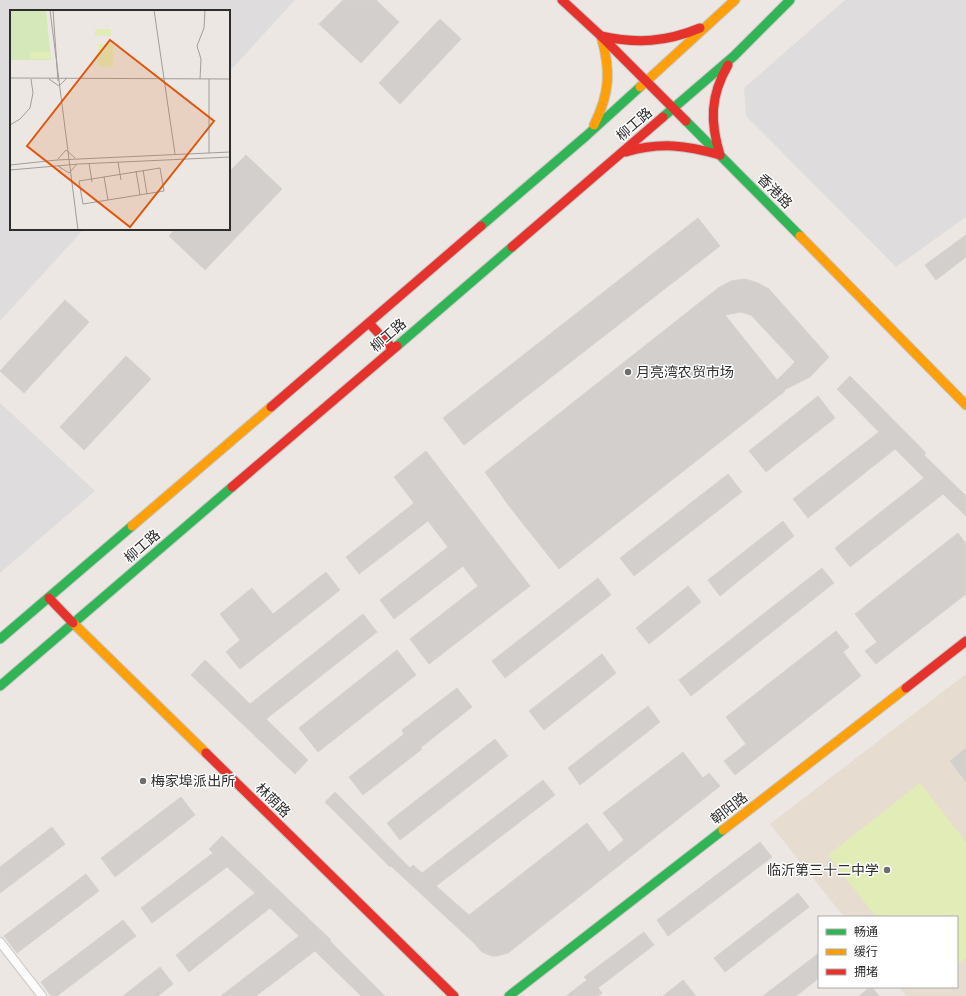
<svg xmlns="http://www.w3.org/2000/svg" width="966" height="996" font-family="'Source Sans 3','Noto Sans SC',sans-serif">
	<rect width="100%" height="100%" fill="#ece7e2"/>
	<g fill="#dfdcde">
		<path d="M0,0H295L229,72V11H11V229H84L0,321Z"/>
		<path d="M845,0H966V217L896,267L746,116L744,88Z"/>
		<path d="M0,403L95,491L0,573Z"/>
	</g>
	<path fill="#e7dcd0" d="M966,674V996H906L899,987H957V917H844L770,824Z"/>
	<path fill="#e2ecb7" d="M920,783L966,842V958L957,965V917H876L828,855Z"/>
	<g fill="#d2cfcc" stroke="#d7d2ce" fill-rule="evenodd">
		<path d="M343,0H376L399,22L361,63L319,24Z"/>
		<path d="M440,19L461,39L400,104L379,83Z"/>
		<path d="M246,155L282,189L205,270L169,236L175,229H229V172Z"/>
		<path d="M698,218L720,246L464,445L443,418Z"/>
		<path d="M966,235V257L936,280L925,265Z"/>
		<path d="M745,279L758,283L769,289L829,357L810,377L784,390L785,391L559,569L509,506L485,472L718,288L731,281ZM741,312L751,315L795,362L777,380L725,315Z"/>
		<path d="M65,300L89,322L24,393L0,371Z"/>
		<path d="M126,356L151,379L84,450L60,427Z"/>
		<path d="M850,376L926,453L924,455L966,496V516L943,494L850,567L835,548L924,478L895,449L808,518L793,499L879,432L837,389Z"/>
		<path d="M818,396L835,418L766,472L749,451Z"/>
		<path d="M426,451L530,586L429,664L410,639L478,586L463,566L394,619L380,600L448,547L428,521L359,574L346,557L414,503L394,477Z"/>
		<path d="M728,474L742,492L634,576L620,558Z"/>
		<path d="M783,521L794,536L720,596L708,580Z"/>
		<path d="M958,533L966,544V594L876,664L865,651L877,642L855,614Z"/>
		<path d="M822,568L834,583L691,696L679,680Z"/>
		<path d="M326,572L340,590L240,669L226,652L240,640L220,614L252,588L273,614Z"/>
		<path d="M598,578L611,595L505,678L492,661Z"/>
		<path d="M688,586L701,602L649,644L636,628Z"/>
		<path d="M363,614L377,632L266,719L308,760L295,774L191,675L205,660L250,704Z"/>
		<path d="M836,631L849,647L843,652L861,676L735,775L724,761L746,744L726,717Z"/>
		<path d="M397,650L416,675L318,752L299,728Z"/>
		<path d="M602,654L616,673L544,730L529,711Z"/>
		<path d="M457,688L472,707L420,748L422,749L363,795L349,777L404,734L402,730Z"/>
		<path d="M648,706L660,722L580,785L568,768Z"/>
		<path d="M495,739L508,756L400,840L387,823Z"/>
		<path d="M966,748V782L950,761Z"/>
		<path d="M683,752L703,778L709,773L720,786L508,953L497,956H492L482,952L475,944L391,866L390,867L325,802L335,792L410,868L413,865L422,873L543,780L555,795L436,886L469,915L587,823L609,852L624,840L603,813Z"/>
		<path d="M181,797L195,815L115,877L101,858Z"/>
		<path d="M52,827L65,844L0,893V867Z"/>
		<path d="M222,836L331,940L330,941L385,996H361L315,951L256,996H221L299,936L270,908L189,972L176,955L255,893L227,867L152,923L141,908L213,853L209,849Z"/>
		<path d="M760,842L772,857L668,936L657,920Z"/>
		<path d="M86,874L99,891L17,953L4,936Z"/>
		<path d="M798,893L809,907L725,972L714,958Z"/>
		<path d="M123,920L136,936L57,996H51L41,982Z"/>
		<path d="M644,932L654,945L598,988L602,993L598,996H566L587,980L584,977Z"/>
		<path d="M819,953V978L796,996H763Z"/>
		<path d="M160,967L173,984L158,996H123Z"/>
		<path d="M683,980L696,996H663Z"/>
		<path d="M870,987H872L879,996H859Z"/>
	</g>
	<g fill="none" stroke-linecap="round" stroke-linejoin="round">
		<defs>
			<path id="street" d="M0,942L42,996"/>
			<g id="fast">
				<path d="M663,117L734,56L790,0"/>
				<path d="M686,121L800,236"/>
				<path d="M481,226L586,136L640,87"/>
				<path d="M397,346L512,247"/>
				<path d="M0,639L132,526"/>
				<path d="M0,686L232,487"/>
				<path d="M509,996L723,830"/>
			</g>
			<g id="slow">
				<path d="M640,87L735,0"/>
				<path d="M594,125C610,93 611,70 601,36"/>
				<path d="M800,236L966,405"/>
				<path d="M132,526L271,407"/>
				<path d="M73,623L206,753"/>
				<path d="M723,830L906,688"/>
			</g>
			<g id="jam">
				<path d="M562,0L601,36L686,121"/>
				<path d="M601,36C637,44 666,42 700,28"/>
				<path d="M626,152C660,142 686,145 720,155"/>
				<path d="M720,155C710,122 710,96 728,65"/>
				<path d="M512,247L663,117"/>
				<path d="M369,323L393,349"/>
				<path d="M271,407L481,226"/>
				<path d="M232,487L397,346"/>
				<path d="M49,598L73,623"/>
				<path d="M906,688L966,641"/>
				<path d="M206,753L454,996"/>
			</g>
		</defs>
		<use href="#street" stroke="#c7c6c5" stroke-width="10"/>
		<use href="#fast" stroke="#c7c6c5" stroke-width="11"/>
		<use href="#slow" stroke="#c7c6c5" stroke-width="11"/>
		<use href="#jam" stroke="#c7c6c5" stroke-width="11"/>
		<use href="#street" stroke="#fcfbfb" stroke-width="8"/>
		<use href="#fast" stroke="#30b455" stroke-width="9"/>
		<use href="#slow" stroke="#ff9f0a" stroke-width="9"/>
		<use href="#jam" stroke="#e5322d" stroke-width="9"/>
	</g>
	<g fill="#706e6c" stroke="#fff" stroke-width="1.5">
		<circle cx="628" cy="372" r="4"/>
		<circle cx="143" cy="781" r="4"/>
		<circle cx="887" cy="870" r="4"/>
	</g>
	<g text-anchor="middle" stroke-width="3" stroke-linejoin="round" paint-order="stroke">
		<g font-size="14" fill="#2d2d2d" stroke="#fff">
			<text transform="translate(634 124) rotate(-41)" y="5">柳工路</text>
			<text transform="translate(775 191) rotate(45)" y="5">香港路</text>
			<text transform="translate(388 335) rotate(-41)" y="5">柳工路</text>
			<text transform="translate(142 546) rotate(-41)" y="5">柳工路</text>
			<text transform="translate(273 800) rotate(44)" y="5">林荫路</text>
			<text transform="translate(729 808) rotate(-38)" y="5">朝阳路</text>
		</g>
		<g font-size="14" fill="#2d2d2d" stroke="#fff" text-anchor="start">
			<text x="636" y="377">月亮湾农贸市场</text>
			<text x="151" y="786">梅家埠派出所</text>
			<text x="879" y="875" text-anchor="end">临沂第三十二中学</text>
		</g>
	</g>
	<g transform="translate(10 10)">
		<rect width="220" height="220" fill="#ece7e2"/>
		<path d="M0,0H36L41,50H0Z" fill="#d5e8ba"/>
		<path d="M85,19H101V26H85ZM88,34H103V57L88,56ZM20,42H40V49H34V46V49H20Z" fill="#e2ecb7"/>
		<path fill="none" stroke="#a09d9a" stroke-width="1" d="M40,0L68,220M43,0L48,71M144,0L165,144M0,68L220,69M39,69L49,76L57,68M190,69L191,49L187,36L194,18L195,0M199,69V143M0,115L10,109L20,98L23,83L21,69M48,149L56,140L65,148M108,152L111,170M79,153L82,172M0,155L47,150L220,142M48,156L59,163L67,154M150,158L154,181L73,194L69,171ZM0,160L69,154L220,147M133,160L137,184M126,161L130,185M94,167L98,190"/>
		<path fill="#df570e" fill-opacity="0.15" stroke="#df570e" stroke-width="2" d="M100,30L204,111L120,217L17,136Z"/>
		<rect width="220" height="220" fill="none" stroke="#2d2d2d" stroke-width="2"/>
	</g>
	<rect x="818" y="916" width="140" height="72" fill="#ffffff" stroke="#ababab"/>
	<rect x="826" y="929" width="20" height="6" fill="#30b455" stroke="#ababab"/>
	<text x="854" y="936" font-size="12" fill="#2d2d2d">畅通</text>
	<rect x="826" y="949" width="20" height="6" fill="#ff9f0a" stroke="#ababab"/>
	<text x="854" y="956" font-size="12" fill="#2d2d2d">缓行</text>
	<rect x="826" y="969" width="20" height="6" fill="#e5322d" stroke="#ababab"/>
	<text x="854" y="976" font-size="12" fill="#2d2d2d">拥堵</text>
</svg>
